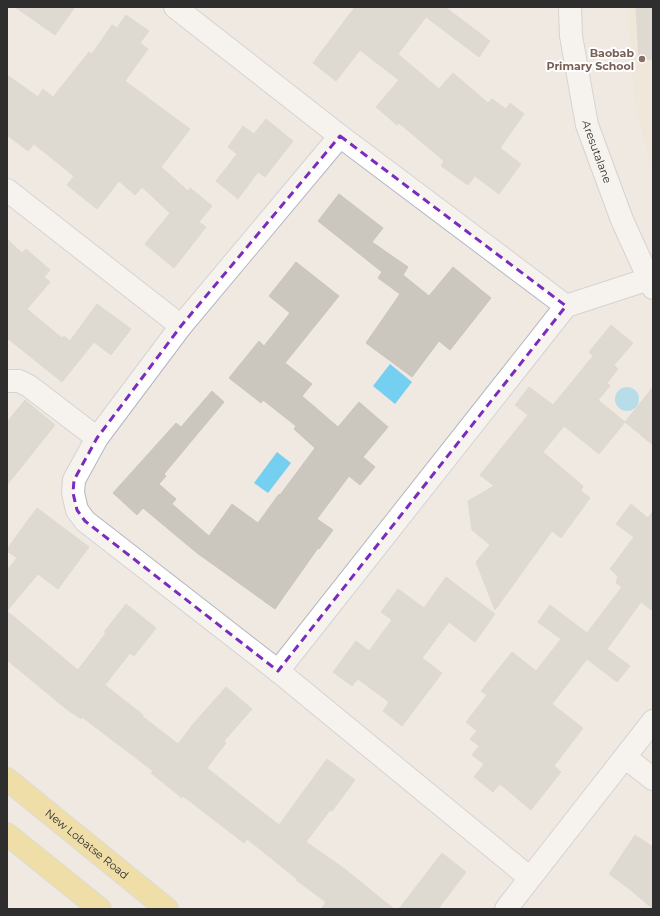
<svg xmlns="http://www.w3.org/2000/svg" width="660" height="916" font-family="Montserrat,sans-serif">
	<rect width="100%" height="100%" fill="#efe9e1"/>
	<path fill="#f0e6d1" d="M627,7H653V171L635,110Z"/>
	<g fill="#75cff0">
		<path d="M390,364L412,382L395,404L373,386Z"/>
		<circle cx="627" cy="399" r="12"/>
		<path d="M277,452L291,463L268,493L254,483Z"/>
	</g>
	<g fill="#cbc7bf" stroke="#cbc5ba">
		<path d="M15,7H75L55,35Z"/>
		<path d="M355,7H445L490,41L479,57L426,17L398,54L439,89L453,73L488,103L492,99L506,109L510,103L524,114L500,148L521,164L499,194L475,176L468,185L441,166L444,161L399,123L397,125L376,107L399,80L360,50L336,81L313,63Z"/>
		<path d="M636,7H653V59L639,60Z"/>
		<path d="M126,15L149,31L140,43L148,49L125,81L190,129L161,167L188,191L190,188L212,206L199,222L206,227L174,268L145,244L170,213L142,187L135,195L119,181L97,209L67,185L74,176L34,144L28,151L7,135V75L38,97L43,89L53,97L89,52L92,54L112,25L117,28Z"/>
		<path d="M266,119L293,141L265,177L258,172L238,199L216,181L237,154L228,147L243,126L254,134Z"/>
		<path d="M339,194L383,228L372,242L408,267L403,275L429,296L453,267L491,298L450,350L439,341L412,377L366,343L400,294L378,278L382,272L318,221Z"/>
		<path d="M7,239L22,253L26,249L50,270L44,277L50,282L27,309L62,338L64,336L70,341L97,304L131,329L111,355L94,342L62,382L7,338Z"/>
		<path d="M296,262L339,296L285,363L312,384L302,396L338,427L359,402L388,427L363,457L375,467L360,485L349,476L317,519L333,530L319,549L318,548L275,609L197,553L143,508L137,515L113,493L176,423L181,427L212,391L224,402L164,474L166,476L159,484L176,499L172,504L209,536L232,504L258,523L279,494L280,495L315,448L294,429L296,426L263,400L261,403L229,378L259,341L264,346L290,313L269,296Z"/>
		<path d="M611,325L633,343L614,365L618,369L607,383L610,386L598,400L625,422L599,454L564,426L543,452L583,486L581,491L590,498L561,538L552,531L495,610L476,562L490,545L472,530L468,501L494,486L480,475L528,415L515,405L529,387L553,405L593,356L589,352Z"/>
		<path d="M653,387V445L625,422Z"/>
		<path d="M25,400L55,425L7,485V422Z"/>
		<path d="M631,504L648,518L653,511V611L641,602L607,649L630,666L617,682L587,659L552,704L583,728L554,766L561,772L531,810L500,784L493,792L474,777L484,764L472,755L479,746L470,739L477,731L466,722L487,695L481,691L512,652L536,671L561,639L538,622L550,605L587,633L622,587L616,583L618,576L610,569L634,537L616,524Z"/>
		<path d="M37,508L89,547L58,589L38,574L7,611L78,670L106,633L104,632L126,604L156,628L134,656L130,653L105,685L143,715L142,716L178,744L194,723L226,687L252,709L224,741L226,743L207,768L279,825L327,759L355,780L332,811L330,810L306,842L342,867L394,909H321L326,902L296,880L297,879L247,839L244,843L183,796L182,798L151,773L153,771L82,717L81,719L65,708L7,660V570L17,558L7,551V549Z"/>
		<path d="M446,577L495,614L475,642L449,622L422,658L442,673L402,726L383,711L389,702L358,679L352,686L333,672L356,641L369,651L392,620L381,612L398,589L424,608Z"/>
		<path d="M635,835L653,847V909L627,887L609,874Z"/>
		<path d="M442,853L466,872L438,909H399Z"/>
	</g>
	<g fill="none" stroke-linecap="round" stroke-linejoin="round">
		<defs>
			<g id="street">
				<path d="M175,7L340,136L566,306"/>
				<path id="s1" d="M570,7L571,36L587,125L622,220L653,288"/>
				<path d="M340,136L181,326L97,438L74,480L73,493L77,510L85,521L278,671L530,878"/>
				<path d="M7,190L181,326"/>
				<path d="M7,381H19L29,386L97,438"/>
				<path d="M278,671L566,306L649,279"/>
				<path d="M625,757L653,779"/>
				<path d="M506,909L653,721"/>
			</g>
			<g id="primary">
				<path id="s2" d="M7,779L167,909"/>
				<path d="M7,834L100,909"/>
			</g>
		</defs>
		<use href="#street" stroke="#b4b7c1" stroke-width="24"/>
		<use href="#primary" stroke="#c9c9c9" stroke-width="24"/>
		<use href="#street" stroke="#fff" stroke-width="22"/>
		<use href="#primary" stroke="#f2d163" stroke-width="22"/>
	</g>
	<path d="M0 0H660V916H0ZM340,136L566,306L278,671L85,521L77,510L73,493L74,480L97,438L181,326Z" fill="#efe9e1" fill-opacity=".55" fill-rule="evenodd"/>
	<path fill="none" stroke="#7b2cbf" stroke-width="3" stroke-dasharray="8 5" stroke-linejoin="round" d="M340,136L566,306L278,671L85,521L77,510L73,493L74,480L97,438L181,326Z"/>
	<circle fill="#8d6e63" stroke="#fff" stroke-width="1.5" cx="642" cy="59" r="4"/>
	<g text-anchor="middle" stroke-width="4" stroke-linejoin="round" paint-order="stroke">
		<g font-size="11" font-weight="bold" fill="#785e54" stroke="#fff" text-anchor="end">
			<text x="634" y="57">Baobab<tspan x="634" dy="13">Primary School</tspan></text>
		</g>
		<g font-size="11" fill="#2e2e2e" stroke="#fff">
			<text dy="4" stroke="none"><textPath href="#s1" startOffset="148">Aresutalane</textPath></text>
			<text dy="4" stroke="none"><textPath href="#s2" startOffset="103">New Lobatse Road</textPath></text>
		</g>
	</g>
	<rect width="660" height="916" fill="none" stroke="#2e2e2e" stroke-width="16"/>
</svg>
